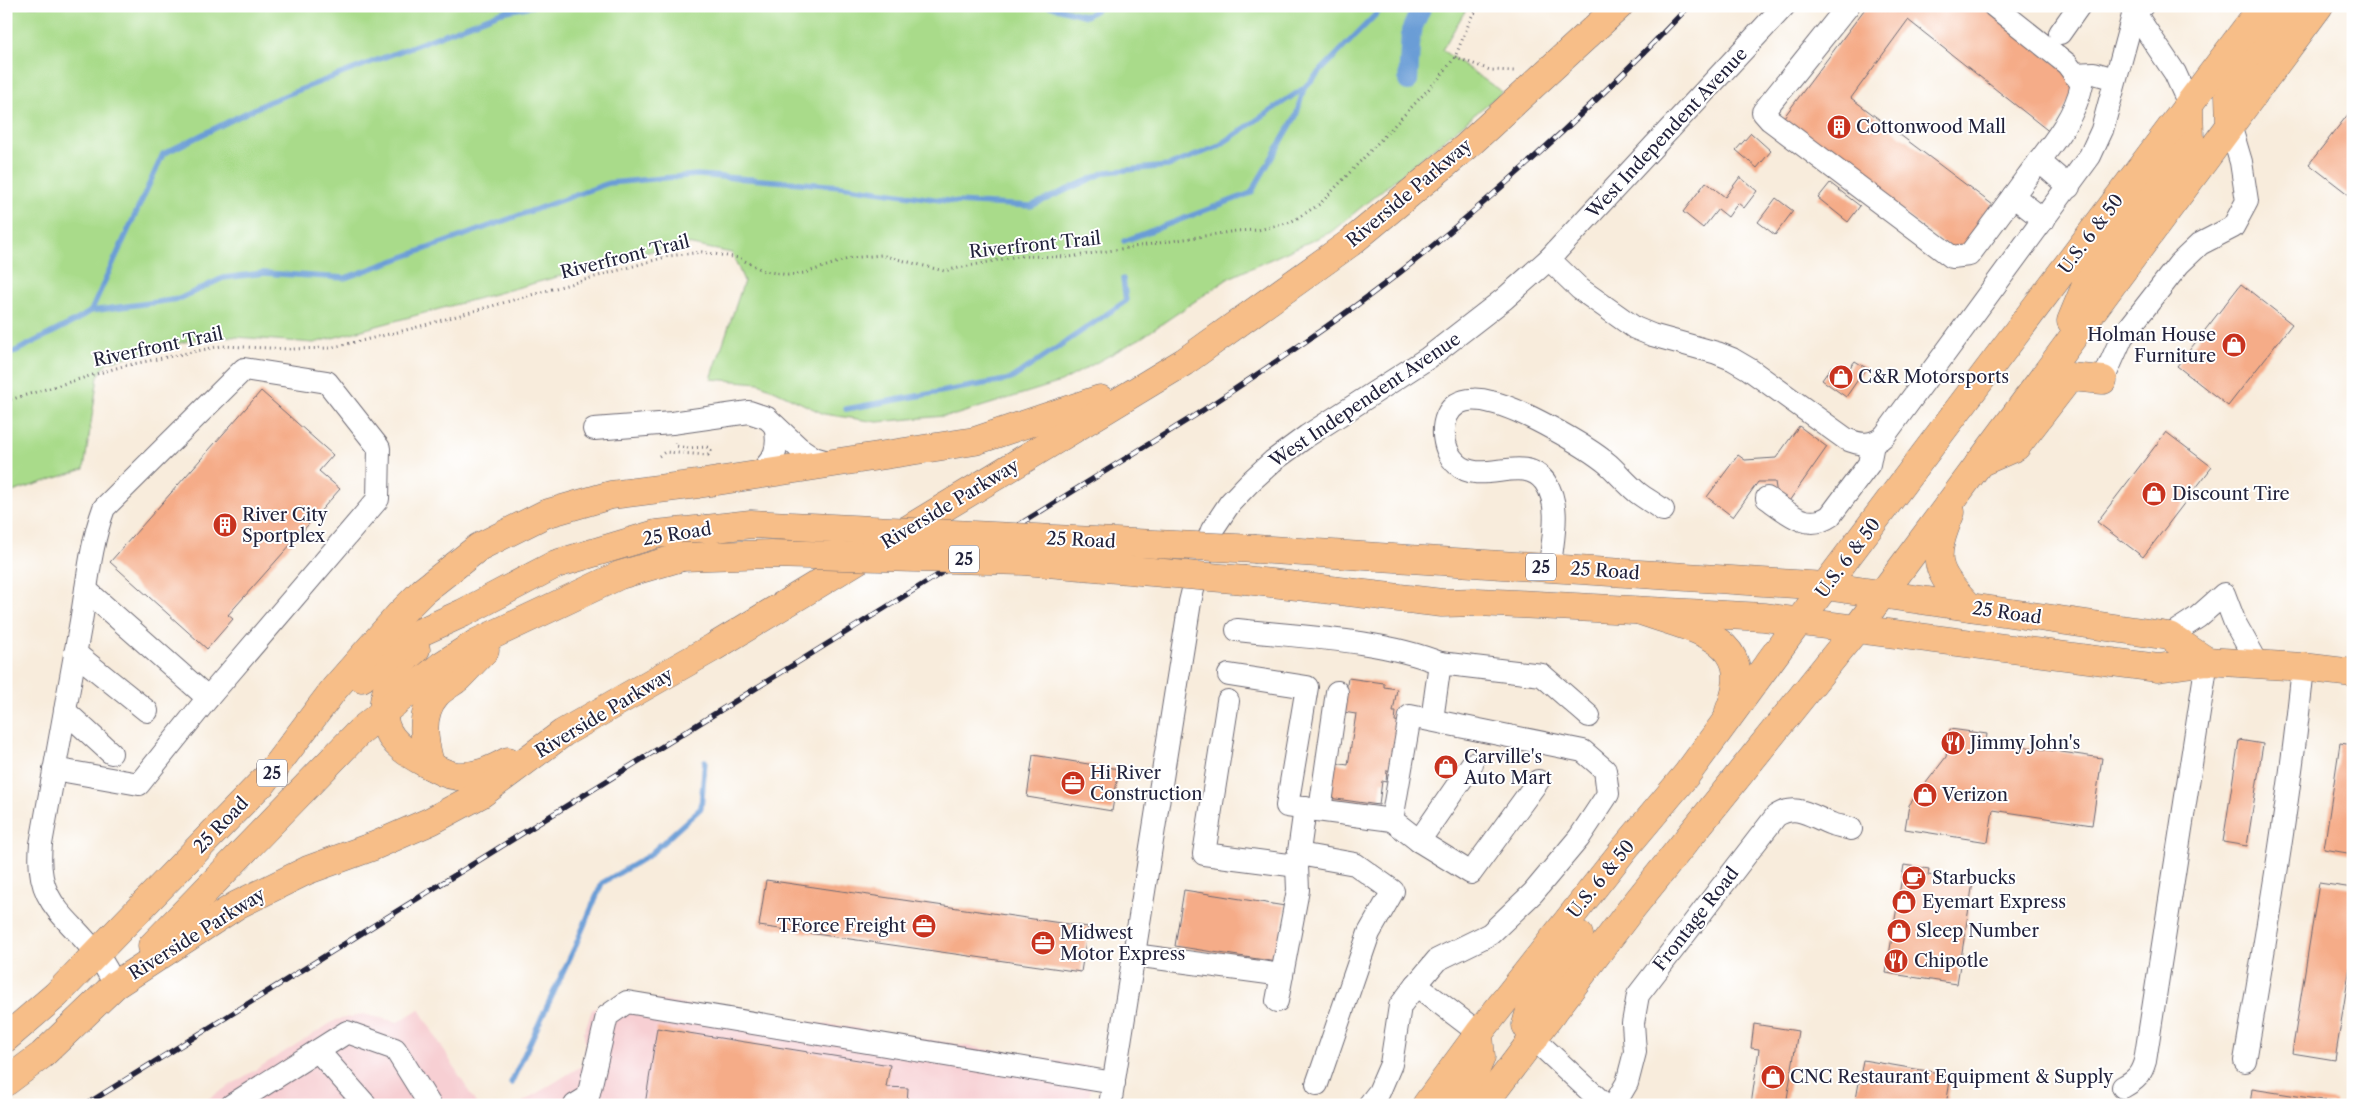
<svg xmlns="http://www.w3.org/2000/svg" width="2359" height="1111" font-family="'Libre Caslon Text',serif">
	<rect width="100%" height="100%" fill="#fff"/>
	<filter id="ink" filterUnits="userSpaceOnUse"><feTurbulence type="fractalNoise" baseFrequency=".02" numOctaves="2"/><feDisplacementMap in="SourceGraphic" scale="10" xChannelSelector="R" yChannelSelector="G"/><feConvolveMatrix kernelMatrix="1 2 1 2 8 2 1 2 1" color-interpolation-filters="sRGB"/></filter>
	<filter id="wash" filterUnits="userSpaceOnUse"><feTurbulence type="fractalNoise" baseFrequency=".0096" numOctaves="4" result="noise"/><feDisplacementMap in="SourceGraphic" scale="20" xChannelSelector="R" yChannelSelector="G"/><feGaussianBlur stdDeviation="1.12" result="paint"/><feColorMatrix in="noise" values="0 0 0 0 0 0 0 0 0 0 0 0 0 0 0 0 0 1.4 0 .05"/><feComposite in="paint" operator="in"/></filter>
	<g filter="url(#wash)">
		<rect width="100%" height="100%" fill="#f8ecdc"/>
		<g fill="#f7cfd3">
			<path d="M621,995L780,1019L857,1028L1094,1067L1088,1105H518L586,1063L584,1033L592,1010Z"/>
			<path d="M419,1009L477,1105H198L336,1020L363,1014L398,1022Z"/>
		</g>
		<path fill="#a9db8a" stroke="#667e62" d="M6,6H1468L1442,50L1502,92L1331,232L1229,278L1141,338L1061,382L955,415L877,422L824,414L759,383L711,379L744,281L732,253L682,243L314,343L211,335L107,362L98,377L84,469L6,494Z"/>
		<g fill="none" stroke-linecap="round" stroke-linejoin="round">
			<g stroke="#6a9dd6" stroke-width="5.5">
				<path d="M1050,6L1086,16L1102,6"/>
				<path d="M1124,241L1251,193L1296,116L1304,88L1384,6"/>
				<path d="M91,311L179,299L223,278L263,273L345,278L609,183L697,175L841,186L955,202L1031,206L1106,172L1168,166L1217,147L1304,88"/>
				<path d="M6,356L75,321L91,311L163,154L268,102L502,12L532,6"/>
				<path d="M846,409L1011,379L1126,301L1123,279"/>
				<path d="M511,1083L574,949L602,883L648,856L701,808L705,761"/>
			</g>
			<path stroke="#6a9dd6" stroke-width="20" d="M1408,81L1411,31L1422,6"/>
		</g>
		<g id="blocks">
			<g fill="#f5ac88">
				<path d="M1867,6H1982L2079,82L2051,133L1908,20L1851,98L1993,205L1961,249H1952L1781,121Z"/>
				<path d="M2353,108V198L2309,164Z"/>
				<path d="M1751,133L1771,151L1757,168L1736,150Z"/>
				<path d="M1740,177L1757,191L1744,208L1738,203L1728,217L1718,209L1703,228L1683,212L1706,182L1725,197Z"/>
				<path d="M1830,183L1860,206L1848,222L1818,198Z"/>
				<path d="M1776,198L1793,211L1775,235L1758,222Z"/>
				<path d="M2241,284L2292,324L2228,406L2177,366Z"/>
				<path d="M1855,361L1866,368L1846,397L1822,380L1832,366L1844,375Z"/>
				<path d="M261,391L333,455L319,471L340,489L228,615L233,619L207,649L110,562Z"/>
				<path d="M1799,426L1827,447L1780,514L1775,482H1758L1733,517L1707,497L1738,455L1745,460L1776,458Z"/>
				<path d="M2166,432L2212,467L2143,557L2097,522Z"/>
				<path d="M1348,678L1384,683V687L1397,689L1393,712H1396L1395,721L1401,722L1394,771L1387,770L1386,782L1382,781L1379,805L1329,798L1334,763L1348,765L1356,714L1343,712Z"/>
				<path d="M1950,729L1987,734L1986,741L2102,758L2092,825L1993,810L1988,842L1905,829L1909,805L1946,757Z"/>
				<path d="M2239,740L2263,744L2247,846L2223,842Z"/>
				<path d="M2340,743L2353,745V854L2324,849Z"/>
				<path d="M1033,755L1119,769L1112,811L1027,797Z"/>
				<path d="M1904,865L1929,869L1928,875L1973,882L1957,984L1886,973Z"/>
				<path d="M766,880L1088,927L1081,972L759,926Z"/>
				<path d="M2319,883L2353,888V948L2335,1060L2292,1053Z"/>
				<path d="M1184,890L1285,906L1277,962L1175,946Z"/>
				<path d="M1754,1024L1798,1031L1786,1105H1751L1759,1049L1751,1048Z"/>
				<path d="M657,1028L890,1065L886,1087L908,1088L907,1103L914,1105H645Z"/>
				<path d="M1863,1060L1951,1075L1946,1105H1855Z"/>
				<path d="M2252,1089L2336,1102V1105H2250Z"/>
			</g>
		</g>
	</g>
	<g filter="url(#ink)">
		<use href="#blocks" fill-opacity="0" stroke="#6d6973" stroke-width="1"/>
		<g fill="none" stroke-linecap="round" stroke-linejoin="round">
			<defs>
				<g id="minor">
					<path d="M1848,6L1763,112L1770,120L1952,257L1969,255C1989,229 2008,203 2027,177C2048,149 2075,119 2082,84L2067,64L1994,6"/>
					<path d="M2130,6L2175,73L2189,104"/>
					<path d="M2060,33L2079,6"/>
					<path d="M2074,74L2094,73L2115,79"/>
					<path d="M2039,161L2069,187"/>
					<path d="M2013,196L2044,220"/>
					<path d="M1549,259L1580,289L1635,328L1652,335L1717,353L1732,359L1749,369L1846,439C1860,445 1873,447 1885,435L2090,156L2102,130L2134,12L2142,6"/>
					<path d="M2103,380L2122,337L2179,264L2200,244L2233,227L2247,201L2241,162L2230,125"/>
					<path d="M594,429L672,423L749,412L767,418L799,448L814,458L832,463"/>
					<path d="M757,475C775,459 780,449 775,426"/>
					<path d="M1767,498C1787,512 1807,532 1830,516L1869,464L1873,444"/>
					<path d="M1550,567C1552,540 1562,506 1545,482C1524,452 1481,487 1457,464C1441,450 1438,416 1457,404C1466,398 1481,399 1491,402C1520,408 1585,445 1608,464C1618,473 1627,484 1638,493C1646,499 1655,504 1663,510"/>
					<path d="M86,590L208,698"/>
					<path d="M1237,630C1302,637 1379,639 1440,663"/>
					<path d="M2169,636L2198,617L2224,594L2235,623L2258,664"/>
					<path d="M75,653L147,711"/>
					<path d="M1229,675L1307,687L1287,806L1392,820"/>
					<path d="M1228,701L1204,854L1297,866L1305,808"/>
					<path d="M65,711L111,753"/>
					<path d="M1432,720L1440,663L1542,675L1589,716"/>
					<path d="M54,769L139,784L208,698L378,499L379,448L327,382L244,369L104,508C90,546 87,588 80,627C67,699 54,772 41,844C35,902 63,912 95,952C103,961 109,974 115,985"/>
					<path d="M1320,810L1337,692"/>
					<path d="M1419,841L1472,764"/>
					<path d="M1299,854L1355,864L1393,891L1369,933L1317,1084"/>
					<path d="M1134,955L1282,975"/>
					<path d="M1416,985L1479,1033"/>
					<path d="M1277,1001L1298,890L1297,866"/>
					<path d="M1534,1039L1605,1105"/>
					<path d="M318,1051L364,1103"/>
					<path d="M2245,1061C2267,930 2290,799 2303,667"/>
					<path d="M2123,1087C2136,1080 2141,1075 2145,1061L2207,661"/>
					<path d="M232,1105L347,1032L395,1049L430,1105"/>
					<path d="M575,1105L588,1097L607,1016L627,1002L1114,1083"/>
					<path d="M1110,1105L1190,602L1200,561L1212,530L1230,503L1249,483L1273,461L1307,436L1428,358L1504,299L1549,259L1784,6"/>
					<path d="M1369,1105L1379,1092L1391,1064L1400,1006L1416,985L1437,960L1490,934L1533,893L1579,838L1608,794L1605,770L1583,751L1410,716L1392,820L1419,841L1471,873L1538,781"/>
					<path d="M1614,1105L1627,1083L1635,1052L1633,1023L1638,995L1776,816C1797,802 1812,817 1832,824C1838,826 1845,827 1851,829"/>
				</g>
				<g id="major">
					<path d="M1256,549L1825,586L2169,636L2207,661"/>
					<path d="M1245,580L1442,603L1478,602L1764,617L2158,668L2207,661L2303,667L2353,673"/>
					<path d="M416,649C395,665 376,700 386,727C392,744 410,755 425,763C435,768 445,775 457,776C476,777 492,770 508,761"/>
					<path d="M362,678L421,632L463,613L556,564L656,534L706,529"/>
					<path d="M431,766C424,744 419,714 436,695C442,688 451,684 458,678C467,669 476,659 485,650"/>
					<path d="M263,783L335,688L399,615L423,591L479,547L545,514L611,495L698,484L975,441L1100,399"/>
					<path d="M152,946L360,731L442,665L478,642L620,575L682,557"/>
					<path d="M6,1038L56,995L275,769"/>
					<path d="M6,1082L42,1055L115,985L237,905L308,870L374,846L431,821L481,794L563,733L714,647L1184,362L1350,243L1466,147L1619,6"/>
				</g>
				<g id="highway">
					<path d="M2230,125L2229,94L2247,60L2287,6"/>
					<path d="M2071,321L2088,280L2190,139L2189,104"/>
					<path d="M1979,463L2016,447L2070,377L2103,380"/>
					<path d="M1951,512C1931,561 1934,570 1970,607"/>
					<path d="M1641,611C1694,630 1760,637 1729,711"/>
					<path d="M1534,1039L1526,1025L1531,1007L1579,935"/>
					<path d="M1426,1105L1479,1033L1625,848L1687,774L1825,586L2263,6"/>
					<path d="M1458,1105L1466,1094L1481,1057L1479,1035"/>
					<path d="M1483,1105L1628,913L1857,628L2319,6"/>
				</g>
			</defs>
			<use href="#minor" stroke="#6d6973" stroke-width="24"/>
			<use href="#major" stroke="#6d6973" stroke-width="29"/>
			<use href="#highway" stroke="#6d6973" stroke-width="29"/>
			<g stroke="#6d6973" stroke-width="3" stroke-dasharray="1 4" stroke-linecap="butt">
				<path d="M1455,57L1490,70L1514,71"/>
				<path d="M6,401L123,366L221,346L292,349L329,348L365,340L414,328L669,256L702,252L739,258L764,271L788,275L805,273L851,258L881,255L944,271L1018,256L1069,257L1236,231L1258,230L1291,222L1320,204L1440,77L1455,57L1472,16L1481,6"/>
				<path d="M659,456L665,452L708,455L711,451L707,447L688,448L676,446L675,441"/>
			</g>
			<use href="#minor" stroke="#fff" stroke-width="22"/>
			<use href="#major" stroke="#f7be88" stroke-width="28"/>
			<use href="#highway" stroke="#f7be88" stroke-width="28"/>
			<defs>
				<path id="rail" d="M85,1105L1194,416C1272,365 1350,313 1423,254C1516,177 1606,94 1689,6"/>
			</defs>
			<use href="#rail" stroke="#22223b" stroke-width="5.5"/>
			<use href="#rail" stroke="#fff" stroke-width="4" stroke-dasharray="11" stroke-linecap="butt"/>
			<defs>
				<g id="major-bridge">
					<path d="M706,529L751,524L1256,549"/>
					<path d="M682,557L770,554L1024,561L1245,580"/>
				</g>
			</defs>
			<use href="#major-bridge" stroke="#6d6973" stroke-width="29" stroke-linecap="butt"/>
			<use href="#major-bridge" stroke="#f7be88" stroke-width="28"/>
		</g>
	</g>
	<defs>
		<symbol id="building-disc" viewBox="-11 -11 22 22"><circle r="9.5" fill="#c8321e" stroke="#fff"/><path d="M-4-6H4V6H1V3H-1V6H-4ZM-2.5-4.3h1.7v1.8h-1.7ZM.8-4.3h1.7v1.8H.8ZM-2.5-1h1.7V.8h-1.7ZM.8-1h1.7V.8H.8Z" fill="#fff"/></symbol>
		<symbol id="shop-disc" viewBox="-11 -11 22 22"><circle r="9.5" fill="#c8321e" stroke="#fff"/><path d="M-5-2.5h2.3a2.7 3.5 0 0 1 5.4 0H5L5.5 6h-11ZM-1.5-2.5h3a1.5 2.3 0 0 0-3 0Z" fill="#fff"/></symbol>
		<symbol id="restaurant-disc" viewBox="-11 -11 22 22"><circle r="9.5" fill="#c8321e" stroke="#fff"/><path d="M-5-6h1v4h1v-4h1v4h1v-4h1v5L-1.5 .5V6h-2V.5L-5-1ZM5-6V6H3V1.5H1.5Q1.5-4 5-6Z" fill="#fff"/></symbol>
		<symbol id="office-disc" viewBox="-11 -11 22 22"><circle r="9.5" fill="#c8321e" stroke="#fff"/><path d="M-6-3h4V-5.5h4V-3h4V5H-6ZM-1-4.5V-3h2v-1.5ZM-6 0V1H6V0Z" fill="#fff"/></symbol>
		<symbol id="cafe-disc" viewBox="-11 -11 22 22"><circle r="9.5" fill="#c8321e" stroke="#fff"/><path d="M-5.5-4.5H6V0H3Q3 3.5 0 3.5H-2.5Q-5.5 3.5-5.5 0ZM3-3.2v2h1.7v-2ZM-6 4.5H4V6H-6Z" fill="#fff"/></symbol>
	</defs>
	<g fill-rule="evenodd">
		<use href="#building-disc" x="1825" y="113" width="28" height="28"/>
		<use href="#shop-disc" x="2220" y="331" width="28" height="28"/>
		<use href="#shop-disc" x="1827" y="363" width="28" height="28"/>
		<use href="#shop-disc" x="2140" y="480" width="28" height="28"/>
		<use href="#building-disc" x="211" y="511" width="28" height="28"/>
		<use href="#restaurant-disc" x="1939" y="729" width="28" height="28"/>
		<use href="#shop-disc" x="1432" y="753" width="28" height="28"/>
		<use href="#office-disc" x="1059" y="769" width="28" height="28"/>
		<use href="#shop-disc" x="1911" y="781" width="28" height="28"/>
		<use href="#cafe-disc" x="1900" y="864" width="28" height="28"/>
		<use href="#shop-disc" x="1890" y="888" width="28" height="28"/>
		<use href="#office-disc" x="910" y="912" width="28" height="28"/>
		<use href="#shop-disc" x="1885" y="917" width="28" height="28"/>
		<use href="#office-disc" x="1029" y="929" width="28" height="28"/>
		<use href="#restaurant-disc" x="1882" y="947" width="28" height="28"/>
		<use href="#shop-disc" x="1759" y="1063" width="28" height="28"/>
	</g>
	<g text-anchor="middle" stroke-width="4" stroke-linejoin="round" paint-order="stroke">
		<g fill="#fff" stroke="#646476" stroke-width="1">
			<rect x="949" y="545.5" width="30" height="27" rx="4"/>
			<rect x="1526" y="553.5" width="30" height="27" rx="4"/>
			<rect x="257" y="759.5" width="30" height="27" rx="4"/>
		</g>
		<g font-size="16" font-weight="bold" fill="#22223b">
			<text x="964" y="565">25</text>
			<text x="1541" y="573">25</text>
			<text x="272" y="779">25</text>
		</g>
		<g font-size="18" fill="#22223b" stroke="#fff" text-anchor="start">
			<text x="1856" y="133">Cottonwood Mall</text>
			<text x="2216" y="341" text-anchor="end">Holman House<tspan x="2216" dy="21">Furniture</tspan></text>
			<text x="1858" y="383">C&amp;R Motorsports</text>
			<text x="2172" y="500">Discount Tire</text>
			<text x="242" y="521">River City<tspan x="242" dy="21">Sportplex</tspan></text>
			<text x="1970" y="749">Jimmy John's</text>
			<text x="1464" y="763">Carville's<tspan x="1464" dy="21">Auto Mart</tspan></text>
			<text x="1090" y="779">Hi River<tspan x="1090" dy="21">Construction</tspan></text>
			<text x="1942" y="801">Verizon</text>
			<text x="1932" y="884">Starbucks</text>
			<text x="1922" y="908">Eyemart Express</text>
			<text x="906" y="932" text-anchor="end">TForce Freight</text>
			<text x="1916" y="937">Sleep Number</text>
			<text x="1060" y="939">Midwest<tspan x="1060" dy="21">Motor Express</tspan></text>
			<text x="1914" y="967">Chipotle</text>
			<text x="1790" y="1083">CNC Restaurant Equipment &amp; Supply</text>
		</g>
		<g font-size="18" fill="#22223b" stroke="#fff">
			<text transform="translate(1667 133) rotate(-47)" y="6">West Independent Avenue</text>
			<text transform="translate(1409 193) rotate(-40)" y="6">Riverside Parkway</text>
			<text transform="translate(2091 234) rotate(-53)" y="6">U.S. 6 &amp; 50</text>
			<text transform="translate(1035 245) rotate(-6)" y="6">Riverfront Trail</text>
			<text transform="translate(625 257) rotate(-14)" y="6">Riverfront Trail</text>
			<text transform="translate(158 347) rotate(-12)" y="6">Riverfront Trail</text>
			<text transform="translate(1365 400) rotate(-34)" y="6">West Independent Avenue</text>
			<text transform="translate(950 504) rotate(-31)" y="6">Riverside Parkway</text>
			<text transform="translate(677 534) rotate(-9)" y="6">25 Road</text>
			<text transform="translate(1081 540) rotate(3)" y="6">25 Road</text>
			<text transform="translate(1848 558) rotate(-53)" y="6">U.S. 6 &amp; 50</text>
			<text transform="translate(1605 571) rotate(4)" y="6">25 Road</text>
			<text transform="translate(2007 613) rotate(8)" y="6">25 Road</text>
			<text transform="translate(604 713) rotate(-31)" y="6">Riverside Parkway</text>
			<text transform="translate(221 825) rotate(-46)" y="6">25 Road</text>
			<text transform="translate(1601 879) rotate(-51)" y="6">U.S. 6 &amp; 50</text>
			<text transform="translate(1696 919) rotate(-52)" y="6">Frontage Road</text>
			<text transform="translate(197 934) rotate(-32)" y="6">Riverside Parkway</text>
		</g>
	</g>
	<rect width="2359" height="1111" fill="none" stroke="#fff" stroke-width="25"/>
</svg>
